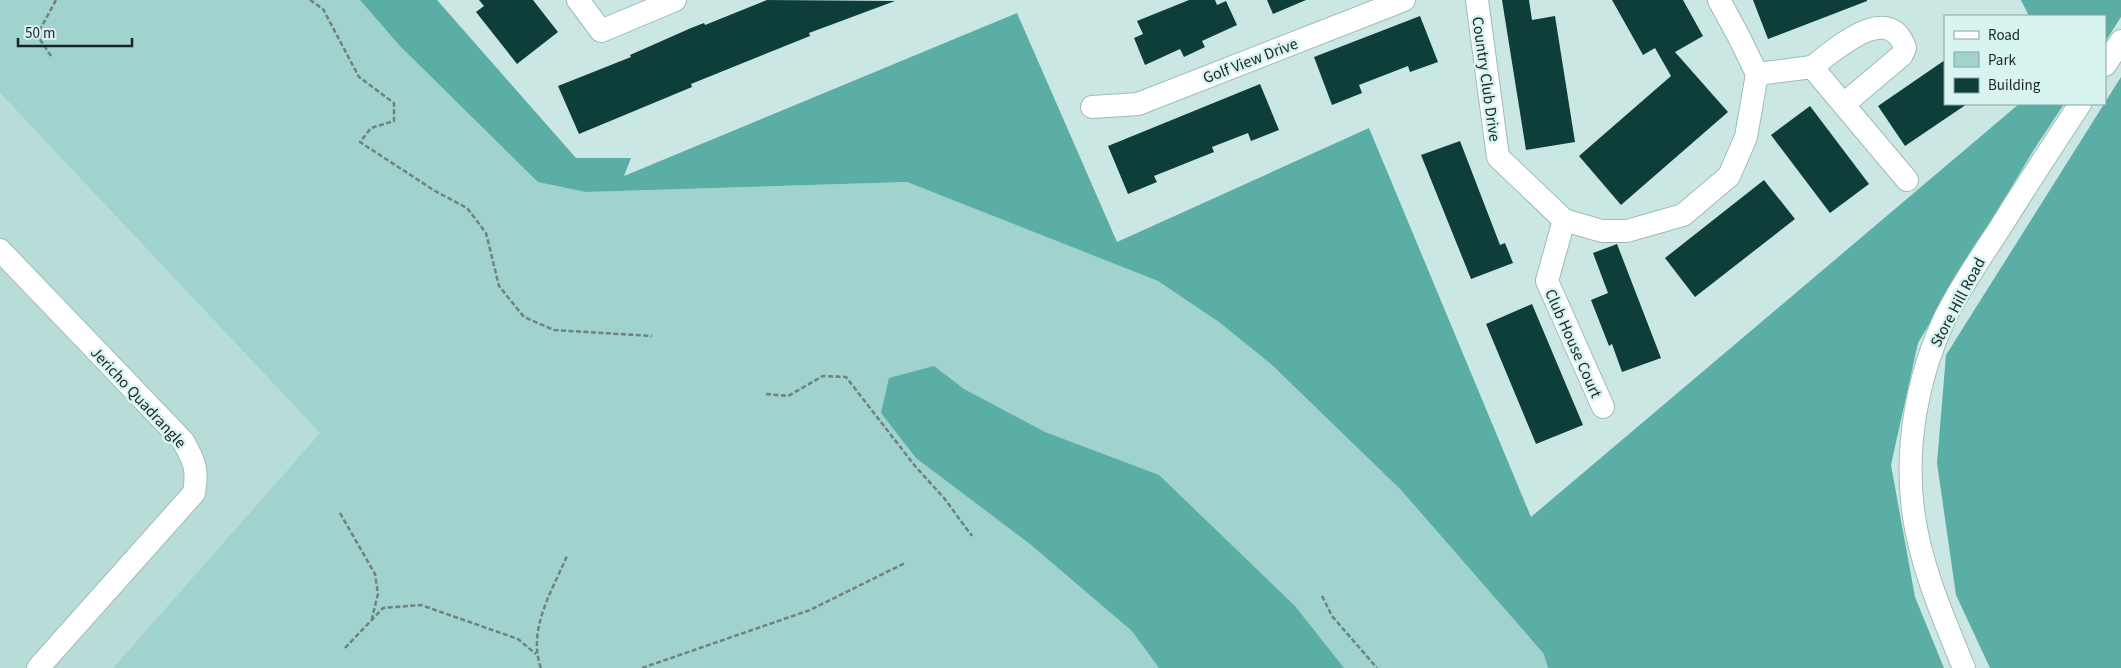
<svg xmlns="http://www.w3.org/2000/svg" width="2121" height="668" font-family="'Source Sans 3',sans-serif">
	<rect width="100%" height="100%" fill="#cbe7e3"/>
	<path fill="#b8ddd9" d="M0,93L320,433L113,668H0Z"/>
	<path fill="#a0d3ce" d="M0,0H412L586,192L907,182L1158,281L1218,321L1272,365L1402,491L1616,668H113L320,433L0,93Z"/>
	<g fill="#5aaea6">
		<path d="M360,0H437L576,158H631L624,176L1017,13L1117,242L1369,128L1531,517L2019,104H2064L2033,151L1918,343L1891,465L1915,597L1944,668H1548L1544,654L1402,491L1272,365L1219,322L1158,281L907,182L586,192L538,182L400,46Z"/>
		<path d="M2021,0H2121V17L2105,42V16H2029Z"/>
		<path d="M2121,77V668H1990L1956,595L1937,463L1946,355Z"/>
		<path d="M934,366L964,389L1045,432L1159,475L1295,606L1344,668H1159L1132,631L1030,544L916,458L881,413L889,378Z"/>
	</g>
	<g fill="#0e3e3a">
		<path d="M479,0H533L558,32L517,64L476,12L484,6Z"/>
		<path d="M767,0L895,1L809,33L810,36L691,84L692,87L579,134L558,86L631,57L630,55L691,28L704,23L705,25Z"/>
		<path d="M1189,0H1215L1217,5L1226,1L1237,25L1202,41L1205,47L1184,57L1180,49L1145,65L1134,38L1143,34L1137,21Z"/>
		<path d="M1267,0H1306L1273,14Z"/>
		<path d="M1502,0H1529L1532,20L1555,16L1575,142L1526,150Z"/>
		<path d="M1612,0H1683L1703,36L1675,52L1728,112L1621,205L1579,156L1671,76L1655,48L1643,55Z"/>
		<path d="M1753,0H1867V1L1768,39Z"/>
		<path d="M1420,16L1438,62L1410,72L1408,66L1359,85L1362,93L1332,105L1314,57Z"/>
		<path d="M1945,60V104H1967L1905,146L1878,106Z"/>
		<path d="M1260,84L1279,130L1251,141L1248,133L1212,147L1214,152L1154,176L1157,182L1128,194L1108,146Z"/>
		<path d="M1810,106L1869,184L1830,213L1771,135Z"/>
		<path d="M1460,141L1500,245L1505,243L1513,263L1471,279L1421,155Z"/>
		<path d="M1764,180L1795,219L1695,297L1665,258Z"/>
		<path d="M1617,244L1661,358L1622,372L1612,344L1609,346L1591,300L1608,293L1593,253Z"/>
		<path d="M1532,304L1583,425L1536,444L1486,324Z"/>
	</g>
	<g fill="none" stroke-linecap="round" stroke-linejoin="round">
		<defs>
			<g id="minor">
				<path d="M578,0L601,31L675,0"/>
				<path d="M1477,0L1498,157L1564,220L1602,231H1627L1683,215L1729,176L1746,137L1757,74L1739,37L1719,0"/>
				<path d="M2105,65L2121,41"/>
				<path d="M1812,67C1835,50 1889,0 1905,48L1902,55L1844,104"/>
				<path d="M1757,74L1812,67L1907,180"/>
				<path d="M1092,107L1138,104L1404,0"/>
				<path d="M1564,220L1547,281L1603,407"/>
				<path d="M0,250L183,441C195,462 198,470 194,493L38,668"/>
				<path d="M1964,668C1943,617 1920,565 1913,510C1905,446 1917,377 1945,318C1960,287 1981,257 2000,228C2026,186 2053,145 2080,104"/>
			</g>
		</defs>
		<use href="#minor" stroke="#9fbbb7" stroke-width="24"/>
		<g stroke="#708280" stroke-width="2.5" stroke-dasharray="5 2.5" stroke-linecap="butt">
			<path d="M310,0L323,9L359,77L394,103V121L371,128L360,142L435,191L467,208L486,233L499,286L524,317L554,330L652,336"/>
			<path d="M51,56L37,35L56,0"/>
			<path d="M766,394L788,396L823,376L846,377L915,466L944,498L972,536"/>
			<path d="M340,513L375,574L378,594L372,618"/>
			<path d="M1322,596L1332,616L1377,668"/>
			<path d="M345,648L383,608L421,605L518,639L536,654"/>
			<path d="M541,668C527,630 552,591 567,556"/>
			<path d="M642,668L810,610L905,563"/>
		</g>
		<use href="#minor" stroke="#fff" stroke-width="22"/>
	</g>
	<g text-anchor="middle" stroke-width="5" stroke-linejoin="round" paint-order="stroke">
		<g font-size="16" fill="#1a2423" stroke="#d8f4f0">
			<text transform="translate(1250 60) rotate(-21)" y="6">Golf View Drive</text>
			<text transform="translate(1487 79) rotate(82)" y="6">Country Club Drive</text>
			<text transform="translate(1957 302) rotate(-62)" y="6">Store Hill Road</text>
			<text transform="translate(1574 343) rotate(66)" y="6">Club House Court</text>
			<text transform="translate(139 397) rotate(47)" y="6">Jericho Quadrangle</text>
		</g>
	</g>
	<rect x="1944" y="15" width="162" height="90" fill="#d8f4f0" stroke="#8ca19e"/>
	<rect x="1954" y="31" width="25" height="8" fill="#ffffff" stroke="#8ca19e"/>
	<text x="1988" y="40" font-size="15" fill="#1a2423">Road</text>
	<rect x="1954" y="52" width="25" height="15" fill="#a0d3ce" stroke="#8ca19e"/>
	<text x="1988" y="65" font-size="15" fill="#1a2423">Park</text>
	<rect x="1954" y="78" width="25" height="15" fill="#0e3e3a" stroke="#8ca19e"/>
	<text x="1988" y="90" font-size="15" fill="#1a2423">Building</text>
	<path d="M18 38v8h114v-8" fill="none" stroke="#1a2423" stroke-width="2.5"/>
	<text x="25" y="38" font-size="15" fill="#1a2423" stroke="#d8f4f0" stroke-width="4" paint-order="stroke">50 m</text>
</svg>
